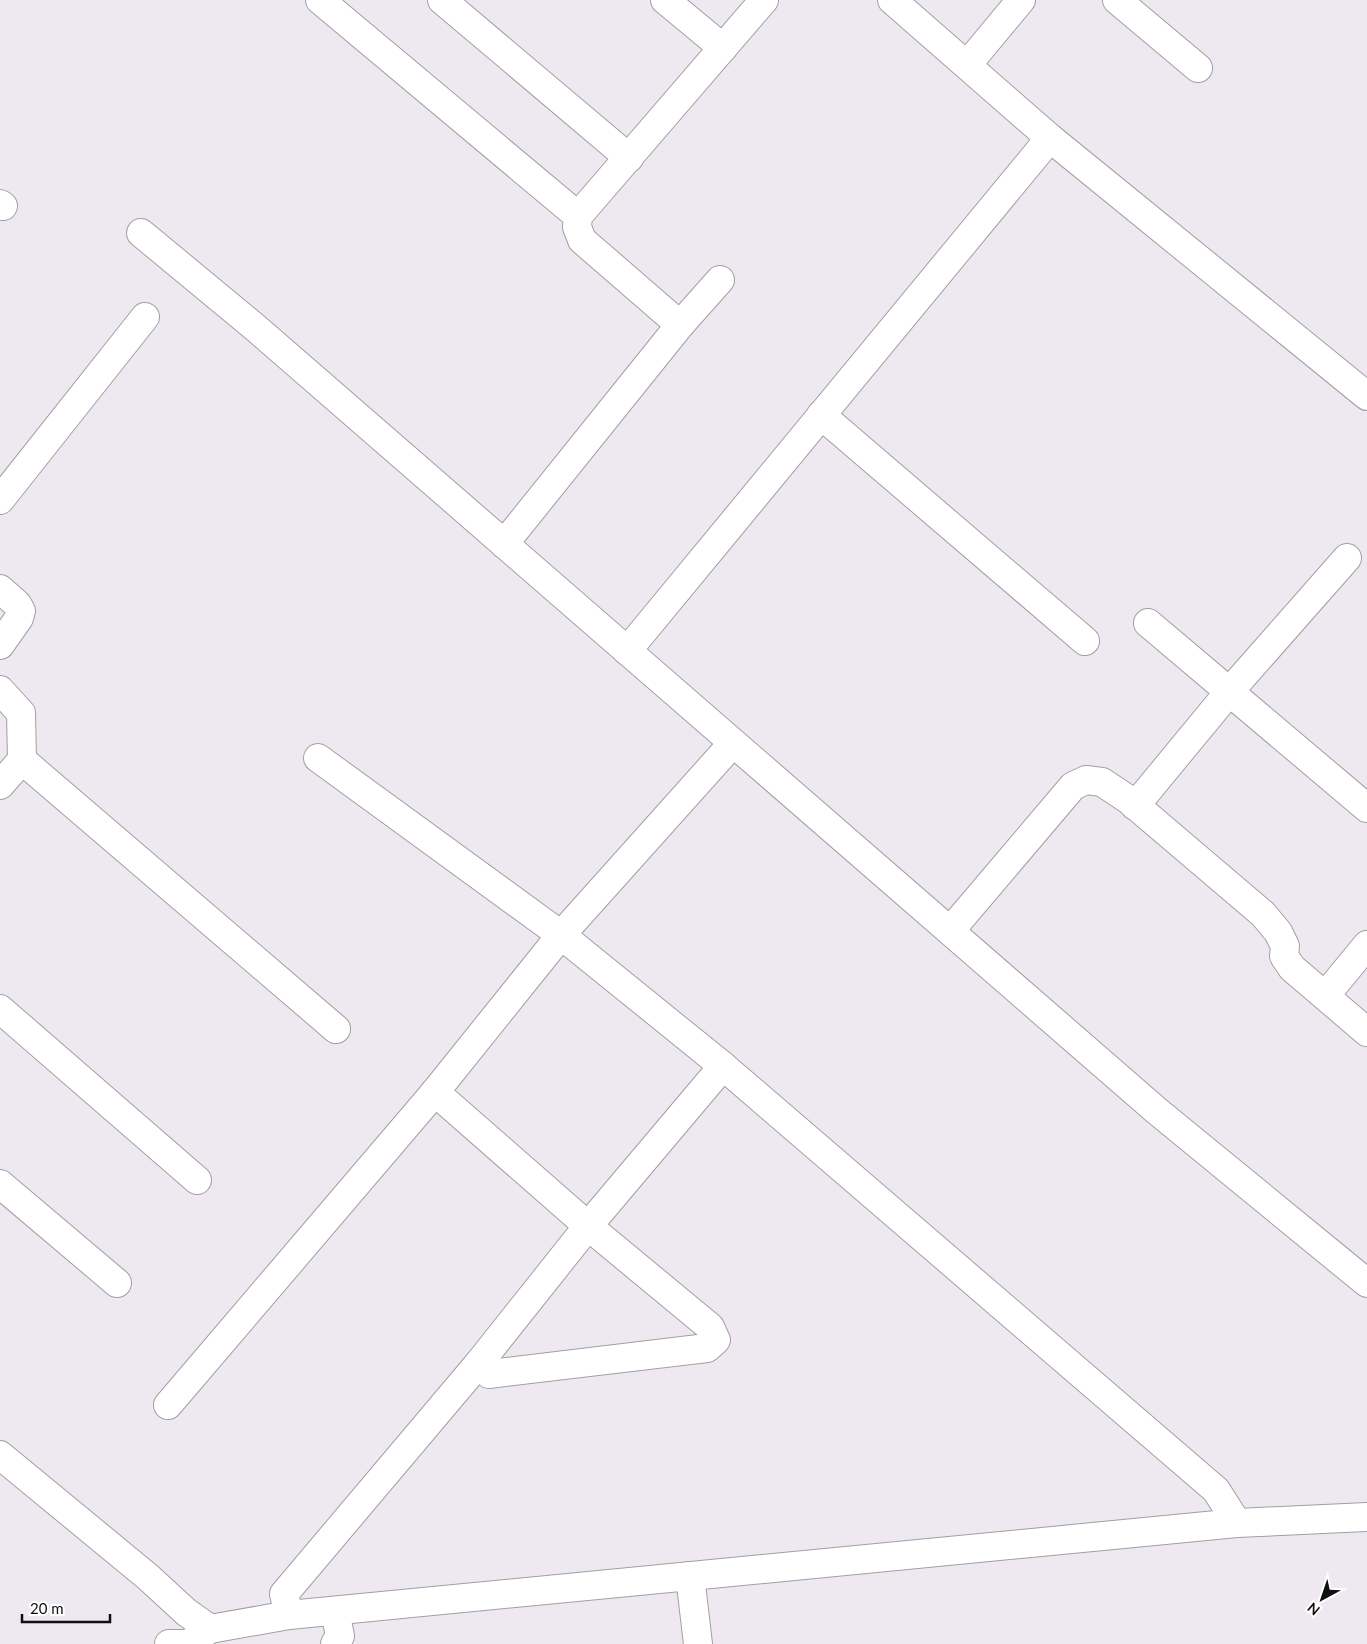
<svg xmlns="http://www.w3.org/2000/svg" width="1367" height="1644" font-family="Lato,sans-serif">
	<rect width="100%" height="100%" fill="#eee9f0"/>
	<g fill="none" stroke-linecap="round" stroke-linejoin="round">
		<defs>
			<g id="minor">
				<path d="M320,0L578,216"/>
				<path d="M442,0L629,158"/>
				<path d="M665,0L723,48"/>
				<path d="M892,0L1050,138L1367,396"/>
				<path d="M1117,0L1198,68"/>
				<path d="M967,65L1021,0"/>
				<path d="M0,204L3,206"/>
				<path d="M141,233L257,329L1157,1111L1367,1283"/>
				<path d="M680,325L582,240L577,227L578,216L764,0"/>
				<path d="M821,415L1085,641"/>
				<path d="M0,500L145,317"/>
				<path d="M504,544L680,325L720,280"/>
				<path d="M0,589L17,604L21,611L19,618L0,645"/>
				<path d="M1148,623L1367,808"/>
				<path d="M627,651L1050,138"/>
				<path d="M0,690L21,713L22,760"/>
				<path d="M318,758L561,935L723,1066L1216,1490L1237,1523"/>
				<path d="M0,785L22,760L336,1029"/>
				<path d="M1135,806L1229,692L1347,558"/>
				<path d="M950,931L1073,786L1086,780L1102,782L1129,800L1263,914L1278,932L1285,946L1284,956L1292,968L1367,1032"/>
				<path d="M1325,996L1367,945"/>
				<path d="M0,1009L197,1180"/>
				<path d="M435,1092L588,1226L710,1327L716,1340L707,1348L489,1374L479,1363"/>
				<path d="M0,1184L117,1283"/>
				<path d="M168,1405L435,1092L561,935L733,743"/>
				<path d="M0,1455L148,1577L186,1612L210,1629"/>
				<path d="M690,1576L698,1644"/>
				<path d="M335,1611L340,1636L335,1644"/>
				<path d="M289,1615L284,1594L479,1363L588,1226L723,1066"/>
				<path d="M169,1644H188L210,1629L289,1615L1237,1523L1367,1517"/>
			</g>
		</defs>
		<use href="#minor" stroke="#a29ea4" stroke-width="30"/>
		<use href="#minor" stroke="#fff" stroke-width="28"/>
	</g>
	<g transform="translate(1322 1599) rotate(220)" stroke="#ffffff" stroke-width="4" paint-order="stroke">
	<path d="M0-4L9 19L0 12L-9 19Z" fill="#0f0e10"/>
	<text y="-8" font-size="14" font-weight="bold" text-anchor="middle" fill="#0f0e10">N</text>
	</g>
	<path d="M22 1614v8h88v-8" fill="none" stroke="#0f0e10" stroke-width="2.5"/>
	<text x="30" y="1614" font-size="15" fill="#0f0e10" stroke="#ffffff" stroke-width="4" paint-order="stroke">20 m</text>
</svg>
